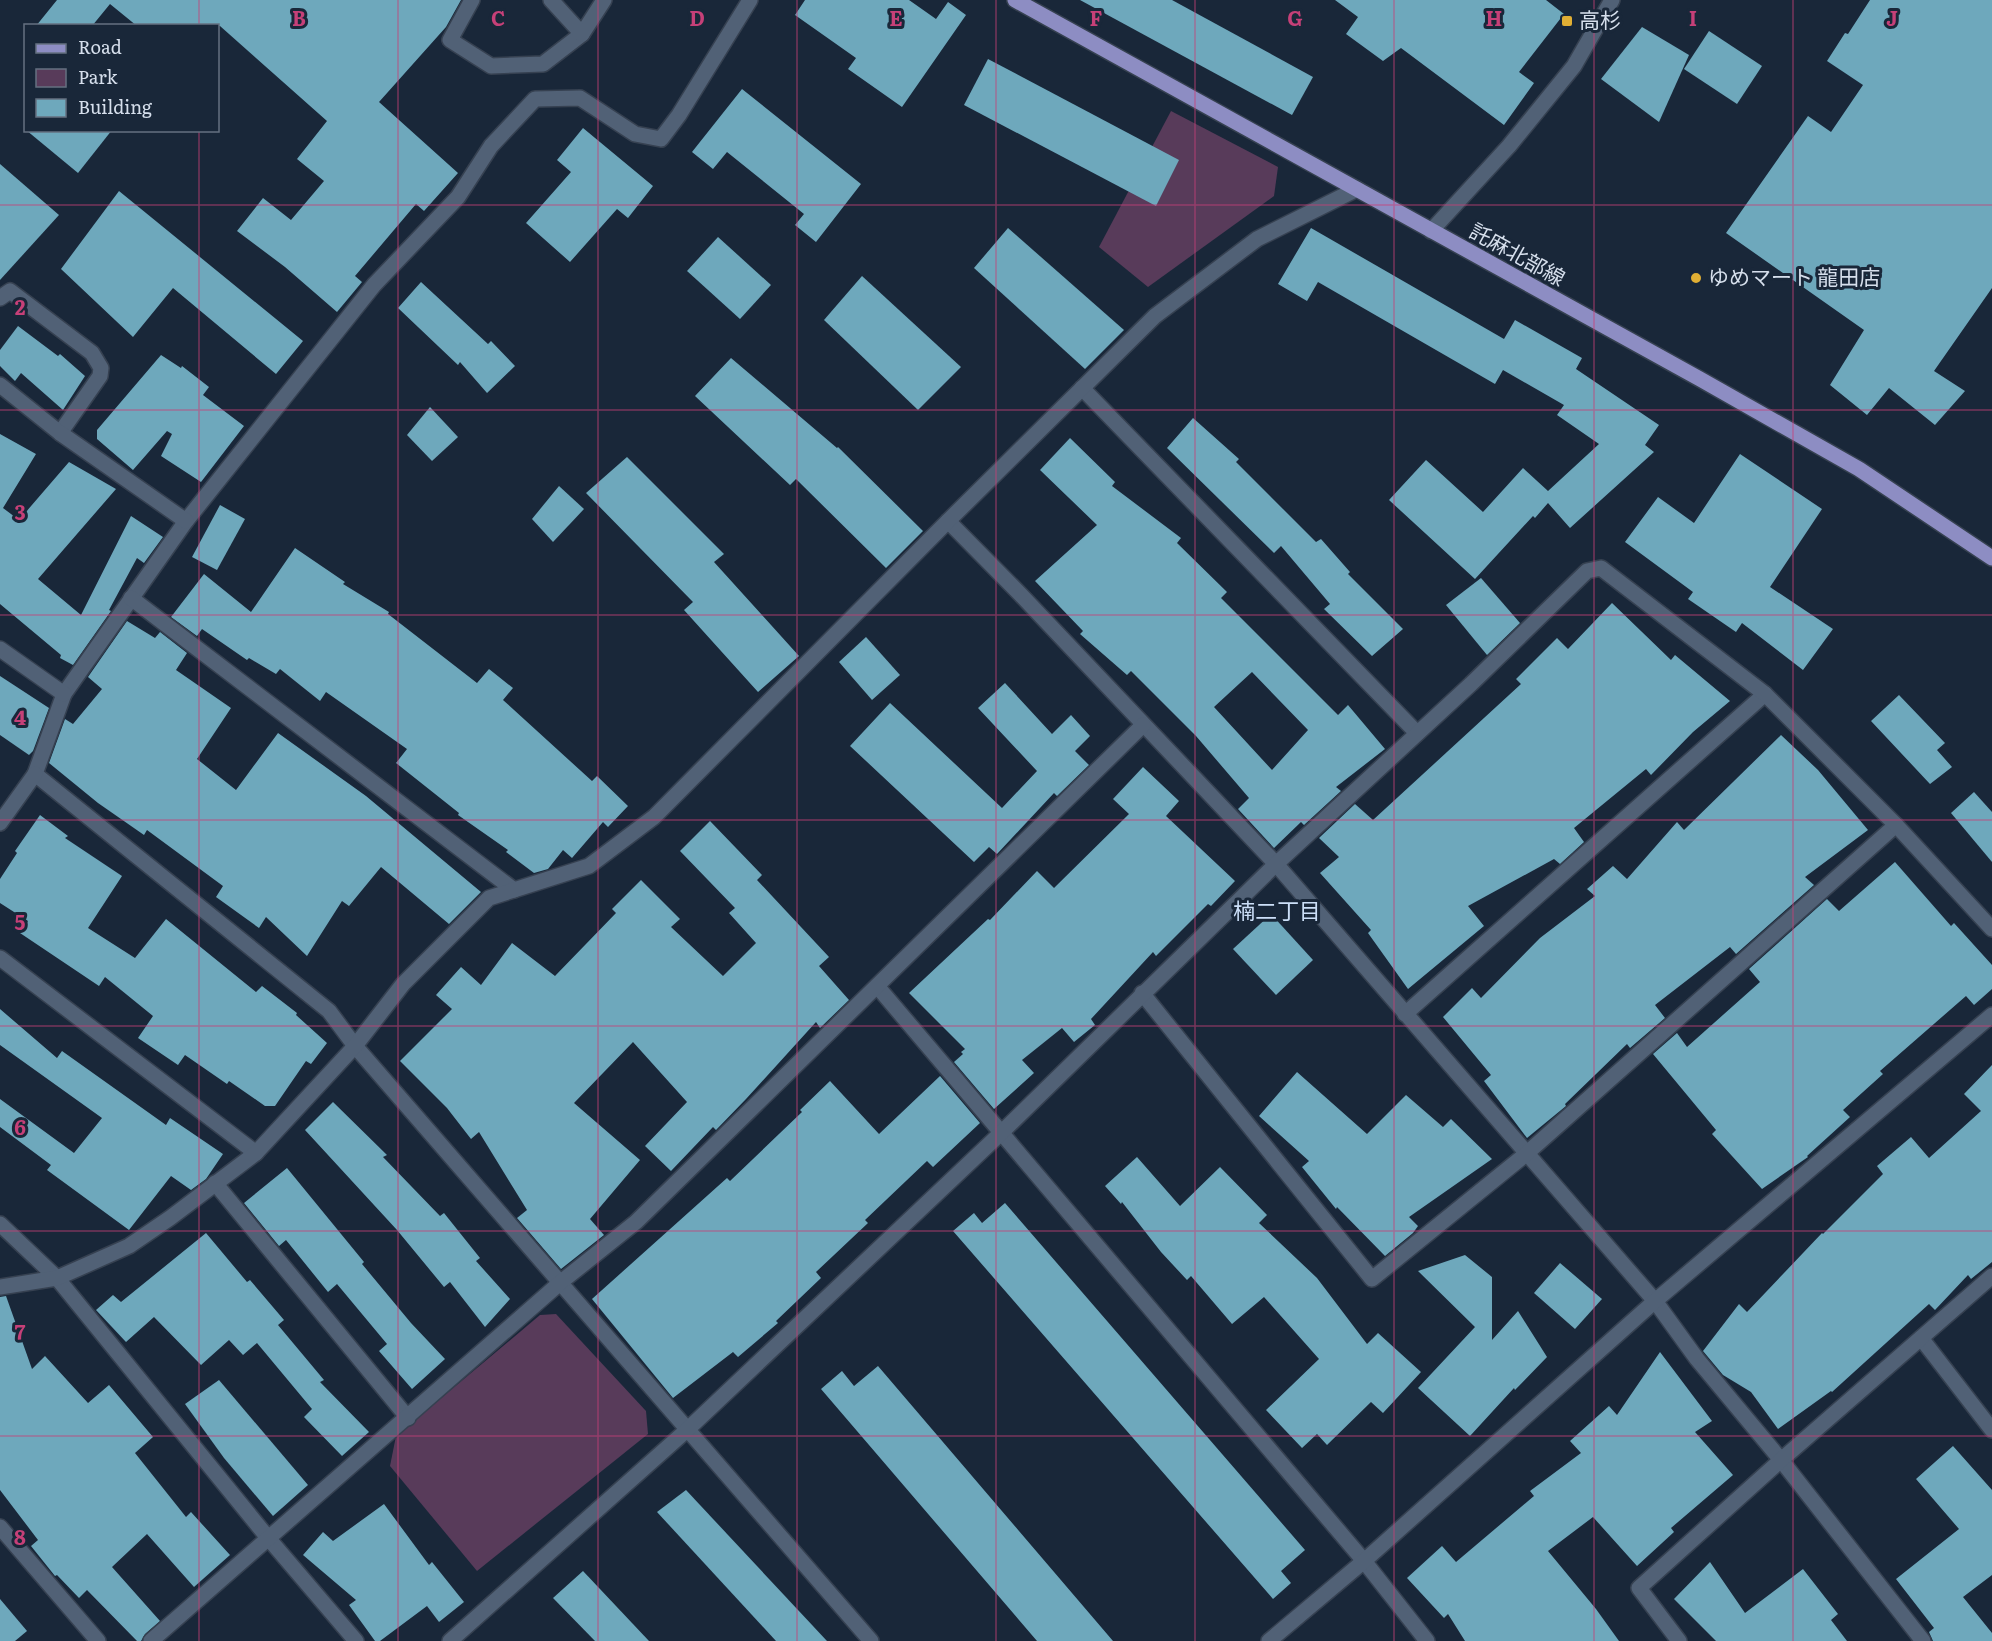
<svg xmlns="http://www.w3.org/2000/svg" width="1992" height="1641" font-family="Literata,'Noto Sans JP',serif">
	<rect width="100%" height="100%" fill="#192739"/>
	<g fill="#583b5a">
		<path d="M1171,111L1278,167L1274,196L1148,287L1099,247Z"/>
		<path d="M556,1314L646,1411L648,1434L477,1571L390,1466L396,1436L540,1315Z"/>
	</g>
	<g fill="#6ea8bc" fill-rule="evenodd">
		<path d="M57,0H461L446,27L379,102L458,173L424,211L416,204L355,276L362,282L337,312L285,267L237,231L263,198L291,220L324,181L297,159L327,121L220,26H137L110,4L92,26H36Z"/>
		<path d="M805,0H909L936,19L948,2L966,15L902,107L848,69L856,58L795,15Z"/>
		<path d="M1080,0H1172L1313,77L1292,115Z"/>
		<path d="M1335,0H1546L1564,14L1519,72L1534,83L1504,125L1401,48L1383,61L1346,34L1358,17Z"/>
		<path d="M1870,0H1992V288L1934,371L1965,391L1935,425L1889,388L1867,415L1830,385L1864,330L1726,233L1808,116L1831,132L1863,85L1827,61L1845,33L1848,34Z"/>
		<path d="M1642,27L1689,55L1659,122L1601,79Z"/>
		<path d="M1709,31L1762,66L1737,104L1684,69Z"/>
		<path d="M988,59L1179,160L1156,206L964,105Z"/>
		<path d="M742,89L861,184L816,242L795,225L804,214L727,152L713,169L692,152Z"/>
		<path d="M583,128L653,186L628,218L617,209L570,262L526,223L571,172L557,160Z"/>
		<path d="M26,130H112L78,173Z"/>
		<path d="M0,164L59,215L0,280Z"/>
		<path d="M119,191L303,341L276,374L173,288L133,337L61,269Z"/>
		<path d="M1008,228L1124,330L1085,369L974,268Z"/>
		<path d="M1311,228L1504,339L1515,320L1582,358L1576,369L1659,425L1645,445L1654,452L1570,528L1548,503L1535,518L1533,516L1475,579L1389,500L1426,460L1483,512L1523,468L1548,491L1599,444L1557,415L1564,405L1503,370L1495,384L1318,282L1307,301L1278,284Z"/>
		<path d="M718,237L771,285L740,319L687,271Z"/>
		<path d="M862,276L961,367L918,410L824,320Z"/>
		<path d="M421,282L488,344L491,341L515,366L487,393L460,362L458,365L398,308Z"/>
		<path d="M18,326L58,356L60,354L85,376L63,410L21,373L15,381L0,366V350Z"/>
		<path d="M161,355L181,368L182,366L209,387L203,395L244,426L201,482L161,456L172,434L167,431L133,470L97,439V430Z"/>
		<path d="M731,358L837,448L838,447L923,531L886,568L796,479L790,485L695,396Z"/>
		<path d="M430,407L458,437L432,461L407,435Z"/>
		<path d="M1193,418L1239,459L1236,462L1316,542L1321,539L1350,572L1348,574L1403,629L1372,656L1324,609L1330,604L1281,546L1274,553L1167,448Z"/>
		<path d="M0,434L36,454L3,508L19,520L69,462L116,489L38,579L81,615L131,516L163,537L144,563L137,558L109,610L111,611L73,665L60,658L61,655L0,604Z"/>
		<path d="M1070,438L1115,482L1112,486L1181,538L1177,543L1227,592L1221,598L1338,715L1348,705L1385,749L1336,787L1341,791L1304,825L1301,822L1274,848L1238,809L1249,798L1196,736L1131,671L1127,675L1080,634L1083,631L1035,581L1097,525L1040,470ZM1252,672L1308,730L1272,770L1214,707Z"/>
		<path d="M1740,454L1822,509L1770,587L1833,629L1803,670L1742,623L1736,632L1688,599L1693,592L1625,542L1658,497L1694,523Z"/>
		<path d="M627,457L724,554L714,562L799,656L758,692L684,610L693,602L586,493Z"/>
		<path d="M559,486L584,509L553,542L532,519Z"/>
		<path d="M220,505L245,519L217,570L192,557Z"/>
		<path d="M295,548L345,582L343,584L389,612L388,614L477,683L489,669L513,688L503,700L592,781L597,776L628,806L608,827L603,822L572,858L563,850L548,869L534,873L506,852L508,850L458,815L459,813L396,763L407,749L326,692L320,701L280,669L276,674L249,658L247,660L202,629L197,636L171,617L204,574L251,612Z"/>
		<path d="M1481,578L1520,623L1487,655L1446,605Z"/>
		<path d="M1612,603L1671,660L1675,655L1730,701L1693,732L1651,775L1646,769L1574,828L1584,842L1560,864L1554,859L1468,906L1484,926L1408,989L1368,933L1371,930L1320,873L1339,857L1319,838L1355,804L1373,820L1521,684L1516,679L1557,638L1568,649Z"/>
		<path d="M127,621L155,638L160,632L187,653L176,670L231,708L197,759L236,790L278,733L366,796L481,892L449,924L381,867L349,906L342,901L307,956L266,917L259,928L216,897L223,886L147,830L144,835L98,803L49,763L65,719L73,724L102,689L88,677Z"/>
		<path d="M866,637L900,675L872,700L839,662Z"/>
		<path d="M0,676L49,708L33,751L29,755L0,735Z"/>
		<path d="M1005,683L1052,734L1071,715L1090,736L1075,751L1089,765L1057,796L1054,793L997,854L989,847L974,862L850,746L890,703L1002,808L1037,771L978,708Z"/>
		<path d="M1899,695L1945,743L1937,750L1952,767L1930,784L1871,721Z"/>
		<path d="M1781,735L1818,770L1868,830L1805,877L1814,885L1736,954L1730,947L1655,1005L1665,1018L1630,1048L1627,1044L1565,1104L1566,1106L1527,1138L1484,1081L1491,1075L1443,1017L1472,988L1481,998L1540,938L1595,896L1587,889L1613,866L1627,879L1677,822L1684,830Z"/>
		<path d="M1143,767L1179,801L1166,816L1235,881L1211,906L1208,904L1156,956L1153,952L1091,1019L1095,1025L1074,1042L1062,1028L1022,1060L1034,1073L994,1109L954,1062L963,1054L961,1052L965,1049L909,993L988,919L990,920L1037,871L1054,888L1129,814L1113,799Z"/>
		<path d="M1974,792L1992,812V862L1951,813Z"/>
		<path d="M40,815L68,836L65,838L122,876L88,928L135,958L166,919L256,992L262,986L297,1013L296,1015L327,1043L311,1064L306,1061L275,1106H265L229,1081L227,1084L185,1055L178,1065L138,1038L153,1016L105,977L99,986L20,933L28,921L0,903V879L17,853L15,851Z"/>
		<path d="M710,821L762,875L757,880L829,957L819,966L849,1000L820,1028L816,1022L746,1099L716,1130L713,1127L671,1171L645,1146L687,1102L633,1042L574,1103L640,1160L590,1219L604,1235L561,1269L517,1218L527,1210L479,1132L471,1139L447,1108L400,1061L452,1009L436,995L461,967L481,985L512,943L555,976L616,913L612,909L641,880L680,919L671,927L723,976L756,943L729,913L735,908L680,851Z"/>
		<path d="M1895,862L1951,926L1954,923L1992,965V989L1974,1005L1966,996L1880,1071L1883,1074L1843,1110L1850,1117L1807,1156L1808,1157L1762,1189L1712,1134L1716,1130L1653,1054L1677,1033L1687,1047L1760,982L1749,969L1827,899L1839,911Z"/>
		<path d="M1271,914L1313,960L1276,995L1233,949Z"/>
		<path d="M0,1009L57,1058L62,1051L166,1125L170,1118L223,1154L206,1179L191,1190L171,1176L129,1230L47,1170L51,1165L0,1127V1099L74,1153L102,1118L0,1045Z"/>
		<path d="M1992,1065V1262L1971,1279L1968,1275L1935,1310L1929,1304L1832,1392L1831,1391L1778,1429L1751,1392L1723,1375L1703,1351L1739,1304L1747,1312L1822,1233L1823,1234L1883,1174L1877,1166L1911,1137L1929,1158L1981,1111L1964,1094Z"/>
		<path d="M1297,1072L1367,1134L1406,1095L1443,1127L1451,1119L1492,1159L1409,1217L1418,1226L1413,1233L1385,1256L1337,1207L1336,1209L1302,1167L1309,1161L1259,1116Z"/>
		<path d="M940,1076L980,1123L933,1167L927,1161L865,1220L868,1223L816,1272L821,1278L776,1321L778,1323L738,1357L733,1352L673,1398L592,1299L727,1178L730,1181L802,1112L800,1110L830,1081L879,1134Z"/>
		<path d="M333,1102L387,1155L383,1157L440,1216L444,1213L480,1258L476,1261L510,1299L485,1327L450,1282L444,1287L397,1230L305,1130Z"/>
		<path d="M1137,1157L1180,1206L1220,1167L1267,1215L1259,1223L1317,1278L1367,1344L1378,1333L1421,1372L1383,1413L1371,1402L1327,1445L1317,1434L1302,1448L1266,1410L1319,1359L1264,1297L1232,1324L1191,1276L1187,1280L1161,1252L1122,1202L1121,1204L1105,1186Z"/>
		<path d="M287,1168L364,1262L362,1264L411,1323L445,1359L412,1389L379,1351L387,1344L337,1284L328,1292L286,1240L279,1246L244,1203Z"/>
		<path d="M1005,1203L1305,1550L1281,1571L1291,1583L1273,1599L953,1231L974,1213L982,1223Z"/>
		<path d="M206,1233L247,1282L250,1280L284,1320L278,1325L324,1380L320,1382L369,1432L342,1456L304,1417L312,1409L257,1343L243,1355L229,1340L201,1365L154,1317L126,1342L96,1310L113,1295L121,1302Z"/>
		<path d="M1465,1255L1492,1277V1340L1518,1311L1547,1357L1515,1390L1514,1388L1470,1436L1418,1388L1475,1327L1418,1271Z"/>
		<path d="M1560,1263L1602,1299L1575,1329L1534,1293Z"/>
		<path d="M6,1296L32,1369L45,1356L88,1403L109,1385L153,1437L135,1453L186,1517L191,1512L230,1555L194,1587L147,1534L112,1567L160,1621L145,1634L141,1641H137L87,1590L79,1598L57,1575L55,1576L31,1546L38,1540L0,1490V1297Z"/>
		<path d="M1660,1352L1712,1421L1695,1432L1733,1475L1671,1528L1674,1532L1637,1566L1593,1517L1548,1551L1596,1609L1619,1641H1465L1448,1614L1444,1618L1407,1578L1442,1546L1456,1562L1534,1496L1530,1491L1581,1453L1570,1441L1609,1406L1617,1415Z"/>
		<path d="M878,1366L1113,1641H1037L821,1389L842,1371L854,1386Z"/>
		<path d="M219,1380L308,1485L273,1516L224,1458L185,1404Z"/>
		<path d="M1953,1446L1992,1490V1575L1963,1597L1992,1633V1641H1933L1929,1632L1934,1628L1896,1579L1959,1529L1916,1479Z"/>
		<path d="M686,1490L827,1641H776L657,1512Z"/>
		<path d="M384,1504L429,1565L432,1562L464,1602L439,1622L427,1606L380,1641H375L349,1605L356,1600L303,1555L323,1532L333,1541Z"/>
		<path d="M1710,1562L1745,1613L1803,1569L1838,1614L1831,1620L1847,1641H1716L1674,1599Z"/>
		<path d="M583,1571L649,1641H595L553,1598Z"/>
		<path d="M0,1599L27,1631L15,1641H0Z"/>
	</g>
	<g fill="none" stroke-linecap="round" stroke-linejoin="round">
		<defs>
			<g id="minor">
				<path d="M472,0L450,40L491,66L543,64L582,34L604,0"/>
				<path d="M551,0L582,34"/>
				<path d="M750,0L679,115L661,139L635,134L580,98L535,99L491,146L458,197L374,285L186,521L64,694L35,774L329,1011L355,1046L871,1641"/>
				<path d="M1431,231L1509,146L1574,66L1612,0"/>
				<path d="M0,298L10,291L92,353L101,368L100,376L60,433"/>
				<path d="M0,385L60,433L186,521"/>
				<path d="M1082,388L1417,733"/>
				<path d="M948,521L1021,595L1276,864L1655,1301L1697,1359L1781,1460L1923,1641"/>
				<path d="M131,598L514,890"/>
				<path d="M0,649L64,694"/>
				<path d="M0,823L35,774"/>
				<path d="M0,958L256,1153"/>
				<path d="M877,986L1364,1561L1427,1641"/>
				<path d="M1142,993L1372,1279L1526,1154L1896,825"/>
				<path d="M1405,1014L1765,694"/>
				<path d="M215,1183L408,1418"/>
				<path d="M0,1224L57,1278L269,1539L356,1641"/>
				<path d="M0,1287L57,1278L129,1246L170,1218L256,1153L355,1046L403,984L489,898L589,866L654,817L948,521L1155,316L1257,239L1357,189"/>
				<path d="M1921,1338L1992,1430"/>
				<path d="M0,1527L98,1641"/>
				<path d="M151,1641L561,1282L636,1222L1143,725"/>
				<path d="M450,1641L688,1429L1002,1132L1276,864L1471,684L1587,571L1601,568L1765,694L1896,825L1992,929"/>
				<path d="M1269,1641L1364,1561L1655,1301L1992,1015"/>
				<path d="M1679,1641L1639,1588L1781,1460L1992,1276"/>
			</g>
			<path id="major" d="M1015,0L1700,379L1859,469L1992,558"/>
		</defs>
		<use href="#minor" stroke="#364151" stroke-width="18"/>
		<use href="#major" stroke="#364151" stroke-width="18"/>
		<use href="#minor" stroke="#516176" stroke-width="15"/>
		<use href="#major" stroke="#8d8dc3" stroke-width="15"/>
	</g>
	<path fill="none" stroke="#c64078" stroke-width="1.5" stroke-opacity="0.55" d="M199,0V26M398,0V1641M598,0V1641M797,0V1641M996,0V1641M1195,0V1641M1394,0V1641M1594,0V1641M1793,0V1641M199,130V1641M0,205H1992M0,410H1992M0,615H1992M0,820H1992M0,1026H1992M0,1231H1992M0,1436H1992"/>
	<g fill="#e1af34" stroke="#192739" stroke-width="2">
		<rect x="1561" y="15" width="12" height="12" rx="3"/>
		<circle cx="1696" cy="278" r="6"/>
	</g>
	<g text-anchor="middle" stroke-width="6" stroke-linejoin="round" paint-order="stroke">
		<g font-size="21" fill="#d6dfec" stroke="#192739" text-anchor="start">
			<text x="1579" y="28">高杉</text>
			<text x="1708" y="285">ゆめマート 龍田店</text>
		</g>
		<g font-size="21" fill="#d6dfec" stroke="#192739">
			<text transform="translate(1517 255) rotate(29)" y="7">託麻北部線</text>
		</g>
		<g font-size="22" fill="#ccdff8" stroke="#192739">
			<text x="1277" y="919">楠二丁目</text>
		</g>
	</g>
	<g font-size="20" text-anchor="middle" font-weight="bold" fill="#c64078" stroke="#192739" stroke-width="6" stroke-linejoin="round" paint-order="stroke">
		<text x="299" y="26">B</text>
		<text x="498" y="26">C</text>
		<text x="697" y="26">D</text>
		<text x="896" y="26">E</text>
		<text x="1096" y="26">F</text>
		<text x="1295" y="26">G</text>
		<text x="1494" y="26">H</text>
		<text x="1693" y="26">I</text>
		<text x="1892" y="26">J</text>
		<text x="20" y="315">2</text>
		<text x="20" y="520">3</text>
		<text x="20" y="725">4</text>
		<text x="20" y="930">5</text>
		<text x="20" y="1135">6</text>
		<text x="20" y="1340">7</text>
		<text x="20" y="1545">8</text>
	</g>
	<rect x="24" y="24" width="195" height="108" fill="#192739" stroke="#657181" stroke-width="1.5"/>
	<rect x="36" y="44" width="30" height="9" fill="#8d8dc3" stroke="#657181" stroke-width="1.5"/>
	<text x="78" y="54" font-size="18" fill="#d6dfec">Road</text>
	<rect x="36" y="69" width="30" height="18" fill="#583b5a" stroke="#657181" stroke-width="1.5"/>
	<text x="78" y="84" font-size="18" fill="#d6dfec">Park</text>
	<rect x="36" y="99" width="30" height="18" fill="#6ea8bc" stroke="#657181" stroke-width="1.5"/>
	<text x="78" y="114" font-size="18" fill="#d6dfec">Building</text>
</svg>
